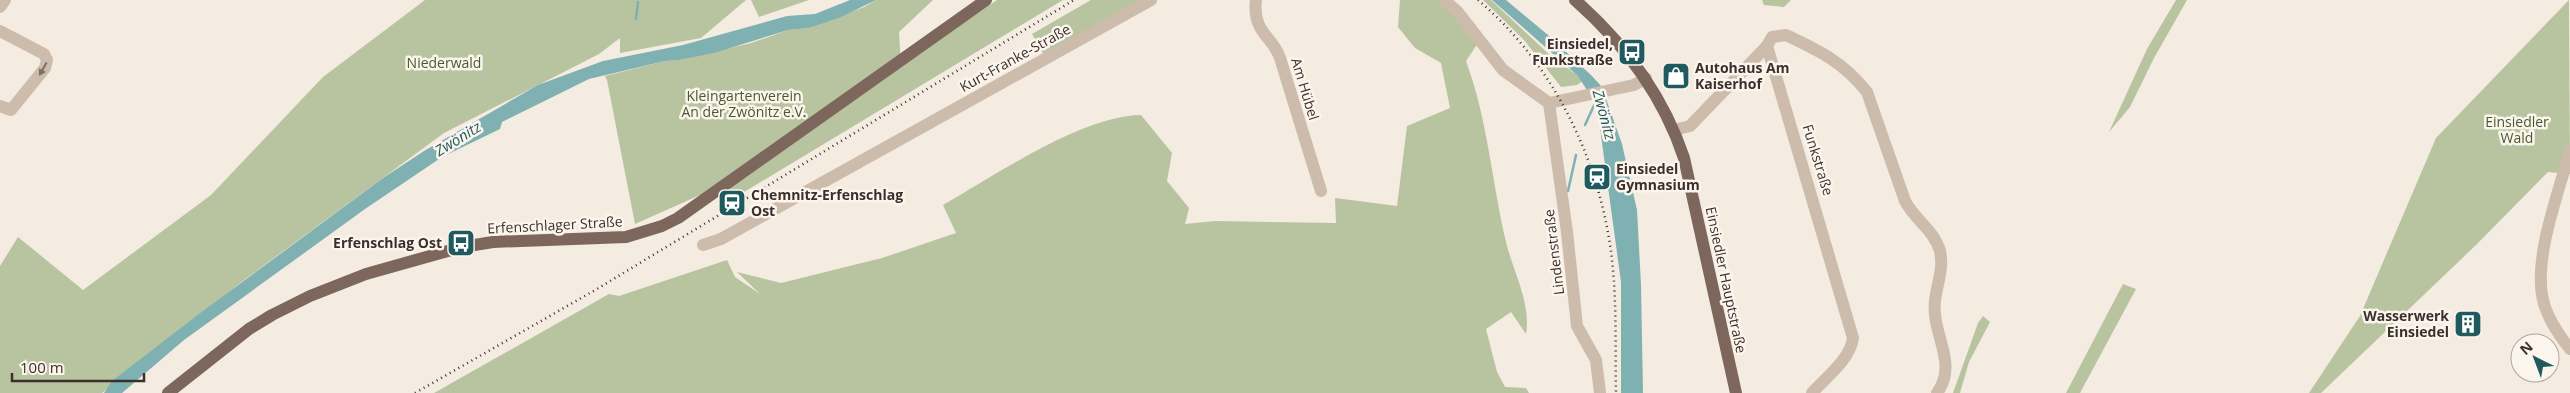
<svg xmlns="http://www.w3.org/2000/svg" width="2570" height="393" font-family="'Open Sans',sans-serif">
	<rect width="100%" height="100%" fill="#f4ebe1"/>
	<g fill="#b8c4a0">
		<path d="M425,0H746L701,38L620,53V38L599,54L444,133L244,280L102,393H0V266L18,237L83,290L211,195L323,77Z"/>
		<path d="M751,0H809L759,17Z"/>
		<path d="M876,0H933L899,32L901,66L997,0H1063L719,207V196L709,191L635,224L607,80L605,76L665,61L679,60L751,43L788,30L809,28L864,7Z"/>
		<path d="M1091,0H1142L1044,55L1032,34Z"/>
		<path d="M1400,0H1452L1478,43L1466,61C1488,120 1492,185 1507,246C1515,275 1531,305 1526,334L1511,312L1486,329L1497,372L1505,387L1526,388L1529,393H434L609,294L619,296L727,260L735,277L760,294L737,272L781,283L882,258L956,233L943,205C996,175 1081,116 1141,115L1172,153L1167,181L1189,208L1185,224L1215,221L1336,223L1335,198L1397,206L1407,126L1450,108L1441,63L1415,48L1398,27Z"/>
		<path d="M1483,0H1491L1552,57L1584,80L1577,85L1561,87L1524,40Z"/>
		<path d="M1762,0H1791L1784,7L1764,5Z"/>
		<path d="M2176,0H2187L2154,58L2130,107L2109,132L2147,49Z"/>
		<path d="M2569,0L2570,174L2548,172L2476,245L2321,393H2309L2360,316L2436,138Z"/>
		<path d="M2123,284L2136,289L2080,393H2066Z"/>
		<path d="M1983,316L1990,322L1969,362L1960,393H1953L1978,323Z"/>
	</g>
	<g fill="#7fb0b2">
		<path d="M850,0H876L841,17L809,28L788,30L714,53L679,60L665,61L589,79L502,122L500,129L442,157L365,209L184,340L122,393H104L112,381L199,314L383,178L424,151L538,85L603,61L683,45L787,16L815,14Z"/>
		<path d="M1492,0H1506L1548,35L1592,76L1601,86L1605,96L1622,144L1637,210L1641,285L1643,393H1621V282L1597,106L1578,76Z"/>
	</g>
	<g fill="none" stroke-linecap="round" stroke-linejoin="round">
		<g stroke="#7fb0b2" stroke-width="2.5">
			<path d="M636,19L638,2"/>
			<path d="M1585,125L1596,101"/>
			<path d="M1568,191L1576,155"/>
		</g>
		<g stroke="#cdbbac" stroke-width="12">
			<path d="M1256,0C1252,33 1273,36 1280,58C1294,102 1307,147 1321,191"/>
			<path d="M1444,0L1457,11L1503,70L1549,103"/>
			<path d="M0,7L5,0"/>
			<path d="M0,31L44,54L47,60L45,68L11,110L0,106"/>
			<path d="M1767,46L1853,338C1850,360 1826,377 1812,393"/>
			<path d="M1549,103L1567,232L1577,326L1596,360L1600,393"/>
			<path d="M1549,103L1634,85L1646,78"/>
			<path d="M1674,130L1690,126L1767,46L1772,37L1786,35C1820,51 1843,62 1867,92L1905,201C1915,220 1934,230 1940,251C1944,269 1937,283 1935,301C1931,334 1959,363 1937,393"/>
			<path d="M2570,150C2559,192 2535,253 2542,295C2545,315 2558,334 2570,349"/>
			<path d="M703,245L721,239L1151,0"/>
		</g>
		<g stroke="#7d675c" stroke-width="12">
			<path d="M1575,0C1625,44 1663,95 1684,158L1736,393"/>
			<path d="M168,393L249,329L272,315L310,296L366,274L462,247L493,242L626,237L662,226L678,218L986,0"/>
		</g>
		<g stroke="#3b302b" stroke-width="2.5" stroke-dasharray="1 4" stroke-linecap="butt">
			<path d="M1478,0C1554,64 1601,162 1612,260C1617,304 1615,349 1616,393"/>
			<path d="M415,393L597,289L1074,0"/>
		</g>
	</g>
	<defs><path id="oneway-solid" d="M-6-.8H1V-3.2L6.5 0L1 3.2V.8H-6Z" transform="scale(1.25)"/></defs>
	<use fill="#7d6f65" href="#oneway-solid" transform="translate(43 69) rotate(119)"/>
	<defs>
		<symbol id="bus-square" viewBox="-11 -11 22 22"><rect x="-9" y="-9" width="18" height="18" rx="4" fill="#1f5a5e" stroke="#fbf5ee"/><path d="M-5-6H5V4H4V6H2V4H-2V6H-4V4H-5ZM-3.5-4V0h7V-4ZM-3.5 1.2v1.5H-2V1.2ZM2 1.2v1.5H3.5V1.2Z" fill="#fff"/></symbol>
		<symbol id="shop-square" viewBox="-11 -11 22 22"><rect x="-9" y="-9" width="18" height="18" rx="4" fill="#1f5a5e" stroke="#fbf5ee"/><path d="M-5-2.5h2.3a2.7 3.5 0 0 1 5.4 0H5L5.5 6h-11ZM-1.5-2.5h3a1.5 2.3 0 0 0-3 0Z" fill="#fff"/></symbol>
		<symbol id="station-square" viewBox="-11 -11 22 22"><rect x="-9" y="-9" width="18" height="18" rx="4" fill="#1f5a5e" stroke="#fbf5ee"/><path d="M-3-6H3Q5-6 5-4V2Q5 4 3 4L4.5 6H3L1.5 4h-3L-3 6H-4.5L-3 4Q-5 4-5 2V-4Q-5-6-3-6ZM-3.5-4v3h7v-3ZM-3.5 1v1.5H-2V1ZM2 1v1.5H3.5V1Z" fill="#fff"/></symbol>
		<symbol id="building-square" viewBox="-11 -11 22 22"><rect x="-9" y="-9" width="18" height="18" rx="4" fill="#1f5a5e" stroke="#fbf5ee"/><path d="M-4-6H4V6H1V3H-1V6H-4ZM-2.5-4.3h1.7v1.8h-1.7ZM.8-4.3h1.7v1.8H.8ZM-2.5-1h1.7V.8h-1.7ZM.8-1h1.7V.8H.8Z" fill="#fff"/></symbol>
	</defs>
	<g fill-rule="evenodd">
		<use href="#bus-square" x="1616" y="36" width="32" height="32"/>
		<use href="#shop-square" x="1660" y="60" width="32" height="32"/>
		<use href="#station-square" x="1581" y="161" width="32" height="32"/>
		<use href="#station-square" x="716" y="187" width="32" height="32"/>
		<use href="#bus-square" x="445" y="227" width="32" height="32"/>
		<use href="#building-square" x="2452" y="308" width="32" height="32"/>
	</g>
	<g text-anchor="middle" stroke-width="5" stroke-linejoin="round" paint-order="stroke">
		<g font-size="14" font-weight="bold" fill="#3b302b" stroke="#fbf5ee" text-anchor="end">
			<text x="1613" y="49">Einsiedel,<tspan x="1613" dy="16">Funkstraße</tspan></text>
			<text x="1695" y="73" text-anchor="start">Autohaus Am<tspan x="1695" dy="16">Kaiserhof</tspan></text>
			<text x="1616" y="174" text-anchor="start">Einsiedel<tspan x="1616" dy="16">Gymnasium</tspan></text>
			<text x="751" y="200" text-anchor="start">Chemnitz-Erfenschlag<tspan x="751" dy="16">Ost</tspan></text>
			<text x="442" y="248">Erfenschlag Ost</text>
			<text x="2449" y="321">Wasserwerk<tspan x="2449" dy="16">Einsiedel</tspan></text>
		</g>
		<g font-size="14" fill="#3b302b" stroke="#fbf5ee">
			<text transform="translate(1015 58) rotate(-29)" y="5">Kurt-Franke-Straße</text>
			<text transform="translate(1305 89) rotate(73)" y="5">Am Hübel</text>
			<text transform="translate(1818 160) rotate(73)" y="5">Funkstraße</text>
			<text transform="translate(555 225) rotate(-3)" y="5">Erfenschlager Straße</text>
			<text transform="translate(1554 252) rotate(-97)" y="5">Lindenstraße</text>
			<text transform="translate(1726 280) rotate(78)" y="5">Einsiedler Hauptstraße</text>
		</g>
		<g font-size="14" fill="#4a5a2e" stroke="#fbf5ee">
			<text x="444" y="68">Niederwald</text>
			<text x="744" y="101">Kleingartenverein<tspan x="744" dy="16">An der Zwönitz e.V.</tspan></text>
			<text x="2517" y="127">Einsiedler<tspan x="2517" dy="16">Wald</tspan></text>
		</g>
		<g font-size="15" font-style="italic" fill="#1f5a5e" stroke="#fbf5ee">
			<text transform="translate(1604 115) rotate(75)" y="5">Zwönitz</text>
			<text transform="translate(458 139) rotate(-32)" y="5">Zwönitz</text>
		</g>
	</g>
	<g transform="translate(2535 358) rotate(318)"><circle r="24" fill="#fbf5ee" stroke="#aea6a0"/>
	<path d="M0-4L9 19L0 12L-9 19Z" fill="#1f5a5e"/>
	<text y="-8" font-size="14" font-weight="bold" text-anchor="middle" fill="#3b302b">N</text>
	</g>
	<path d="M12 373v8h132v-8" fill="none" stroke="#3b302b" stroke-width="2.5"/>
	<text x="20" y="373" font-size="15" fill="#3b302b" stroke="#fbf5ee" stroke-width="4" paint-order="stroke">100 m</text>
</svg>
